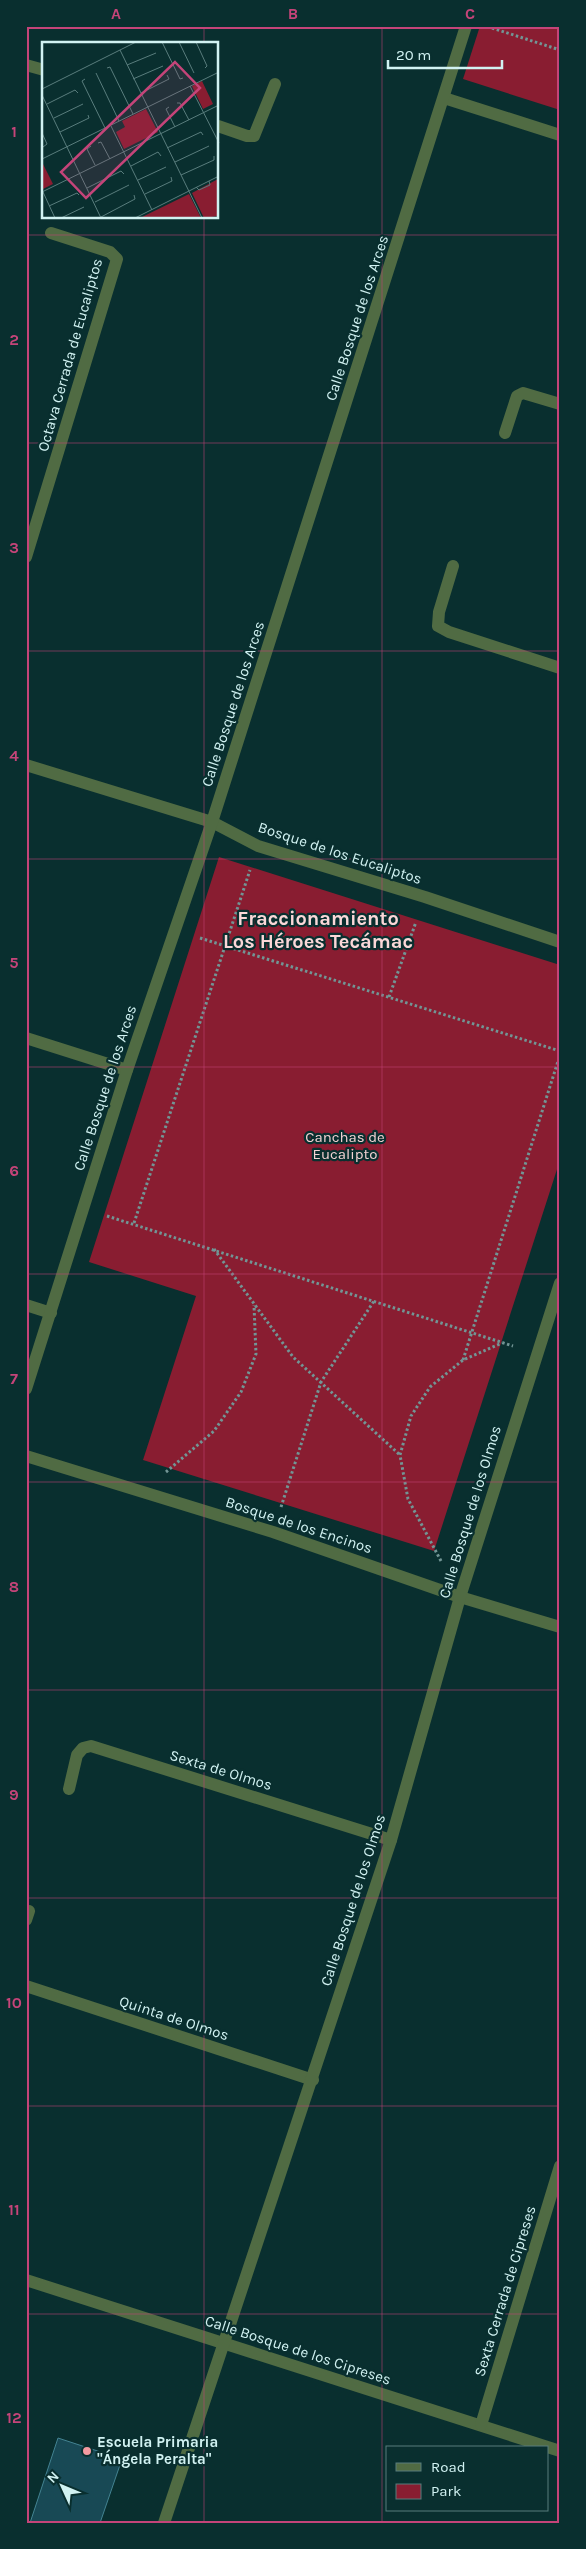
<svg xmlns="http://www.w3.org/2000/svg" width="586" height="2549" font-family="Karla,sans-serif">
	<rect width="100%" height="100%" fill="#092f2f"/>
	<g fill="#891d31">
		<path d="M480,26H560V110L463,79Z"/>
		<path d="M219,857L560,965V1160L434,1551L143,1460L196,1296L89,1262Z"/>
	</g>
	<path fill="#184955" stroke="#438392" d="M58,2438L122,2459L100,2523H30Z"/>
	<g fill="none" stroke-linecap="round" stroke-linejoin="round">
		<g stroke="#729595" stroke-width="3" stroke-dasharray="2.5 2.5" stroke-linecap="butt">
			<path d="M492,28L560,50"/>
			<path d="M200,938L560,1051"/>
			<path d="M389,997L416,922"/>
			<path d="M107,1216L513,1346"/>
			<path d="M134,1223L250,870"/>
			<path d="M214,1249L293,1357L400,1455"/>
			<path d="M463,1360L560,1055"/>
			<path d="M166,1472L214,1431L241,1392L256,1354L254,1305"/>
			<path d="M281,1507L321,1382L374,1301"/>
			<path d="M441,1561L408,1499L400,1455L411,1416L430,1387L463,1360L502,1343"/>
		</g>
		<g stroke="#506b43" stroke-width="12">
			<path d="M26,65L44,70"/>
			<path d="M444,98L560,135"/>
			<path d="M218,126L247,136H254L275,84"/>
			<path d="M505,433L517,396L523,393L560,404"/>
			<path d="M26,557L117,259L110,252L51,233"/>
			<path d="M453,566L439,612L438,626L449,632L560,668"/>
			<path d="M26,765L212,822L258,846L425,897L560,942"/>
			<path d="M26,1038L127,1070"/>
			<path d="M26,1305L51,1313"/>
			<path d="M26,1389L127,1070L212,822L466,26"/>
			<path d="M26,1456L273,1532L460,1597L560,1627"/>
			<path d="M69,1789L77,1755L83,1748L91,1746L391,1840"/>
			<path d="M26,1920L29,1911"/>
			<path d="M26,1986L313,2080"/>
			<path d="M26,2280L560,2451"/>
			<path d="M481,2425L560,2166"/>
			<path d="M164,2523L391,1840L460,1597L560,1283"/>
		</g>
	</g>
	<path fill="none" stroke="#c54479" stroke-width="1" stroke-opacity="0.55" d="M204,26V44M382,26V2523M204,218V2523M26,235H560M26,443H560M26,651H560M26,859H560M26,1067H560M26,1274H560M26,1482H560M26,1690H560M26,1898H560M26,2106H560M26,2314H560"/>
	<circle fill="#f49aa0" stroke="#092f2f" stroke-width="2" cx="87" cy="2451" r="5"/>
	<g text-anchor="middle" stroke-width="4.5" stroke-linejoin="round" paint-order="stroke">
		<g font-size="15" fill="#d1f2f2" stroke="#092f2f">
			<text transform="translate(357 318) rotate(-72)" y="5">Calle Bosque de los Arces</text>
			<text transform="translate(70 355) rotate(-74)" y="5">Octava Cerrada de Eucaliptos</text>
			<text transform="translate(233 704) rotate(-72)" y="5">Calle Bosque de los Arces</text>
			<text transform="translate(340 853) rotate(18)" y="5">Bosque de los Eucaliptos</text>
			<text transform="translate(105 1088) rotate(-72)" y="5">Calle Bosque de los Arces</text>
			<text transform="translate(470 1512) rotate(-73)" y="5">Calle Bosque de los Olmos</text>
			<text transform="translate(299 1525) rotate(18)" y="5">Bosque de los Encinos</text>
			<text transform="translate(221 1770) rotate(17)" y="5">Sexta de Olmos</text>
			<text transform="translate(353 1900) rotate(-72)" y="5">Calle Bosque de los Olmos</text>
			<text transform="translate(174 2018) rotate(18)" y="5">Quinta de Olmos</text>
			<text transform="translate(505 2291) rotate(-73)" y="5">Sexta Cerrada de Cipreses</text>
			<text transform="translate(298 2350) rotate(18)" y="5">Calle Bosque de los Cipreses</text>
		</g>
		<g font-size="15" fill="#f3d2d3" stroke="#092f2f">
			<text x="345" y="1142">Canchas de<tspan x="345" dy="17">Eucalipto</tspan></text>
		</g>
		<g font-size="15" font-weight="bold" fill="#d1f2f2" stroke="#092f2f" text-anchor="start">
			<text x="97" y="2447">Escuela Primaria<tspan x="97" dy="17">"Ángela Peralta"</tspan></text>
		</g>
		<g font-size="20" font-weight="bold" fill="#fbd7d8" stroke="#092f2f">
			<text x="318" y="925">Fraccionamiento<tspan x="318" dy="23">Los Héroes Tecámac</tspan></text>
		</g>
	</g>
	<g transform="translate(42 42)">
		<rect width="176" height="176" fill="#092f2f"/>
		<path d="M160,39L171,62L161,67L150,44ZM104,67L116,90L82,107L74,90L83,85L80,79ZM0,120L11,142L1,147L0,145ZM176,137V174L162,176L150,151ZM147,152L159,176H98Z" fill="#891d31"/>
		<path fill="none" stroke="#597d7d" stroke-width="1" d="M120,0L138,37L141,36M137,0L152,31M154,0L165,24L163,26M78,8L160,176M85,23L114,11M65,26L68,25L91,72M54,31L77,79M43,37L40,39L63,86M91,37L121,24M148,44L177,101M0,47L94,0M99,51L127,37L125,33M0,53L59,176M135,61H138L147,78M5,62L33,48L36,51M127,65L124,67L133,85M12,76L41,62M69,84L110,168M18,90L47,76L46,73M0,91L5,102L1,105M56,101L59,100L68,117M49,104L45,107L53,123M125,106L159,90L161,93M0,117L177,30M133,120L167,104M89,124L116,110L119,114M139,133L172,118V114M96,138L124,125M154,145L157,148L168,143L167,139M45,146L79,129L82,132M0,150L177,63M1,150L13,176M103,152L130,139L129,135M53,160L87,143M7,164L35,151L37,153M59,175L93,157L92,153M19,176L42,165M93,176L177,134"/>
		<path fill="#c54479" fill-opacity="0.15" stroke="#c54479" stroke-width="2.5" d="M133,20L158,46L44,156L19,130Z"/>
		<rect width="176" height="176" fill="none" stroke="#d1f2f2" stroke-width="2.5"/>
	</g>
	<rect width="586" height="2549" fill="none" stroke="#092f2f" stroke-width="55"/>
	<rect x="386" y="2446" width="162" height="65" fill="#092f2f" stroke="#597d7d"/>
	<rect x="396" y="2463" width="25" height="8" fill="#506b43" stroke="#597d7d"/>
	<text x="431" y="2472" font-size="15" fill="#d1f2f2">Road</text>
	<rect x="396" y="2484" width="25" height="15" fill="#891d31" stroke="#597d7d"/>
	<text x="431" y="2496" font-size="15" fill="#d1f2f2">Park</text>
	<g transform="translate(62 2486) rotate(314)" stroke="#092f2f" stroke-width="4" paint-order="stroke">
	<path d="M0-4L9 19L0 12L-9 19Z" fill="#d1f2f2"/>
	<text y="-8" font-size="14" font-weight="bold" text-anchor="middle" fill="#d1f2f2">N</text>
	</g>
	<path d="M388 60v8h114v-8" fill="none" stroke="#d1f2f2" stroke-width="2.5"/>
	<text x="396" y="60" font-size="15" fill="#d1f2f2" stroke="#092f2f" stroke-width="4" paint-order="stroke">20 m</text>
	<rect x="28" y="28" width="530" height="2494" fill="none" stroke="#c54479" stroke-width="2"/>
	<g font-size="16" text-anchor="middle" font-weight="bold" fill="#c54479">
		<text x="116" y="19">A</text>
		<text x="293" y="19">B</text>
		<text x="470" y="19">C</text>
		<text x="14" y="137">1</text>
		<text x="14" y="345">2</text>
		<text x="14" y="553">3</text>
		<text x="14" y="761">4</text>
		<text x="14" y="968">5</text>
		<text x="14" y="1176">6</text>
		<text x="14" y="1384">7</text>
		<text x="14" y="1592">8</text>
		<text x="14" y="1800">9</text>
		<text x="14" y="2008">10</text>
		<text x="14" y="2215">11</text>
		<text x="14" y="2423">12</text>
	</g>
</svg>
